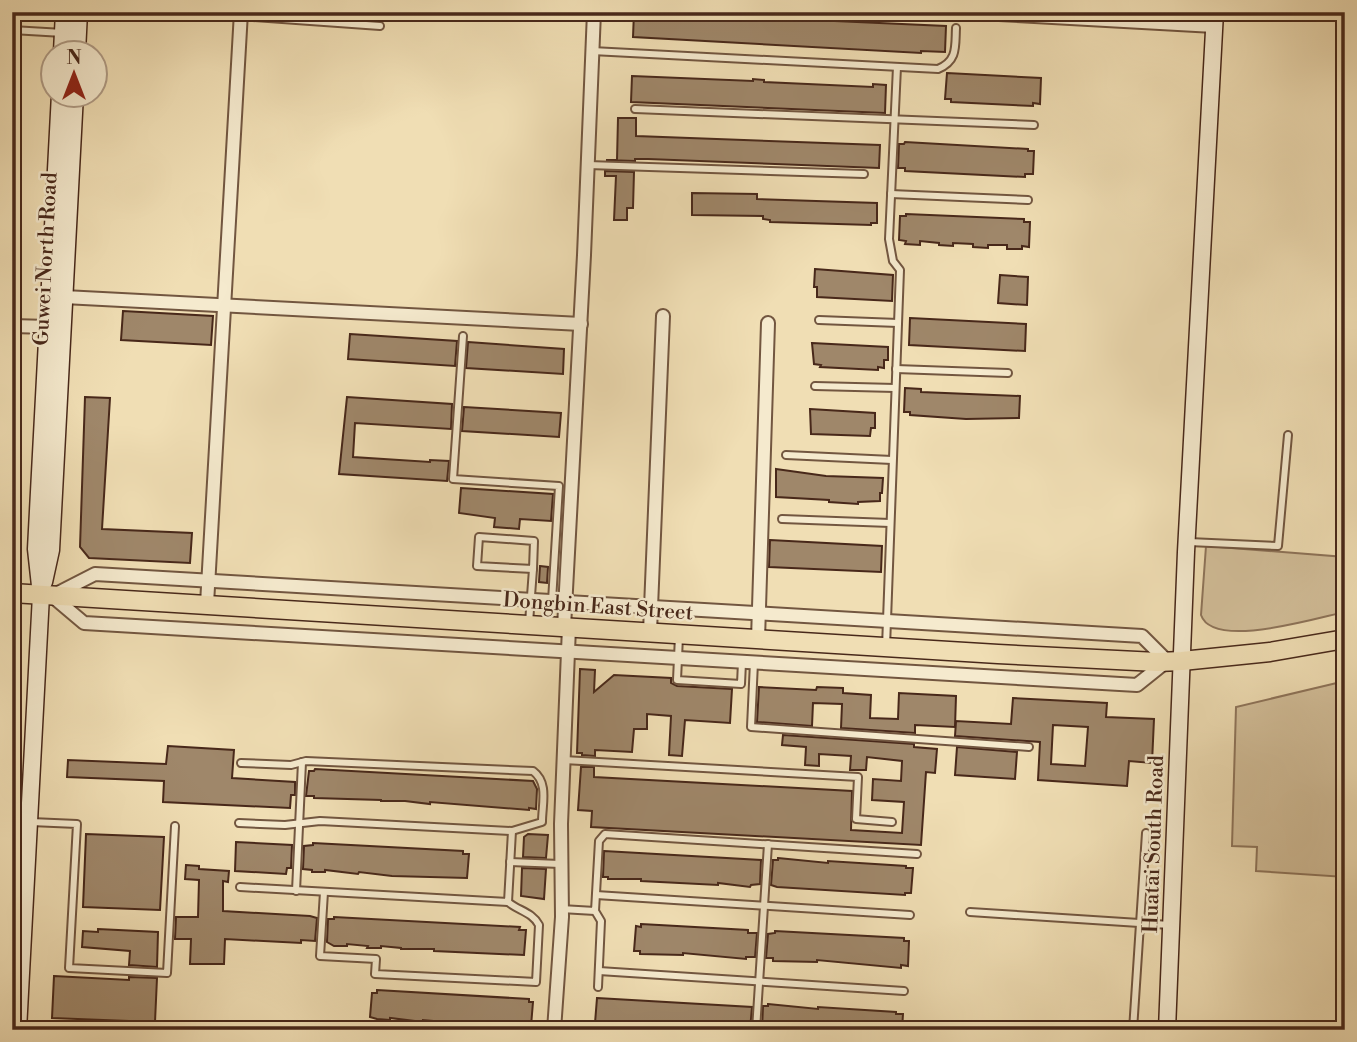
<svg xmlns="http://www.w3.org/2000/svg" width="1357" height="1042" font-family="'Libre Bodoni',serif">
	<rect width="100%" height="100%" fill="#f0deb4"/>
	<filter id="stains"><feTurbulence type="fractalNoise" baseFrequency=".00286" numOctaves="4"/><feColorMatrix values="0 0 0 0 .2 0 0 0 0 .09 0 0 0 0 .02 0 0 0 .5 -.17"/></filter>
	<radialGradient id="worn" r=".72"><stop offset=".6" stop-color="#630" stop-opacity="0"/><stop offset="1" stop-color="#630" stop-opacity=".3"/></radialGradient>
	<g fill="#d3bf9a" stroke="#8e745a" stroke-width="2">
		<path d="M1206,546L1345,557V612C1316,618 1213,650 1201,615Z"/>
		<path d="M1345,681V877L1256,871L1257,847L1232,846L1236,707Z"/>
	</g>
	<g fill="#9f876a" stroke="#48281a" stroke-width="2" fill-rule="evenodd">
		<path d="M634,12L946,26L945,52L921,51V53L633,37Z"/>
		<path d="M947,73L1041,78L1040,104L1033,103V106L951,102V99H945Z"/>
		<path d="M632,76L753,81V79L764,80V82L873,87V84L886,85L885,113L631,102Z"/>
		<path d="M618,118H636V136L880,145L879,168L648,159H635V161L606,160H617Z"/>
		<path d="M905,142L1028,149V151H1034L1033,174H1025V177L905,171V168H898L899,144H904Z"/>
		<path d="M605,171L634,172L633,208H627V220H614L616,176H605Z"/>
		<path d="M692,193L757,194V199L877,203V223H871V225L770,222V220L763,219V216L692,215Z"/>
		<path d="M906,214L1024,219V222H1030L1029,247L1022,246V249H1007V245H988V248L973,247V244L953,243V246L939,245V243L920,241V245L905,244L906,241L899,240L900,216H906Z"/>
		<path d="M815,269L893,275L892,301L817,297V287H814Z"/>
		<path d="M1000,275L1028,277L1027,305L998,303Z"/>
		<path d="M123,311L213,316L211,345L121,340Z"/>
		<path d="M910,318L1026,324L1025,351L909,345Z"/>
		<path d="M350,334L457,341L455,366L348,359Z"/>
		<path d="M468,342L564,349L563,374L466,368Z"/>
		<path d="M812,343L888,347V360H884V368L878,367V370L820,367L821,365L814,364Z"/>
		<path d="M905,388L921,389V392L1020,396L1019,418L966,419L910,415V412H904Z"/>
		<path d="M85,397L110,398L102,529L192,533L190,563L89,558L80,547Z"/>
		<path d="M347,397L452,404L451,429L355,423L353,457L430,462V460L449,461L447,481L339,474Z"/>
		<path d="M464,407L561,413L559,437L462,431Z"/>
		<path d="M810,409L875,413V428H871L870,436L811,434Z"/>
		<path d="M776,469L826,476L883,478L882,493H880V501L858,502V504L829,502V500L776,497Z"/>
		<path d="M461,488L553,494L551,521L520,519L519,529L494,527L495,518L459,513Z"/>
		<path d="M770,540L882,546L881,572L769,567Z"/>
		<path d="M540,566L548,567L547,583L539,582Z"/>
		<path d="M580,669L595,670L594,692L614,675L671,678V683L677,686L732,689L730,723L685,720L682,756L669,755L671,716L647,714V729H634L632,752L595,750V756L582,755V753H577Z"/>
		<path d="M759,687L816,690L817,687L843,688V693L871,695L870,718L898,719L899,693L956,696L955,727L915,725V733L841,728L842,704L813,703L812,726L757,722Z"/>
		<path d="M1013,698L1107,703L1106,717L1154,719L1152,763L1129,761L1127,786L1038,780L1040,742L955,736L956,721L1011,724ZM1053,725L1088,727L1085,766L1051,764Z"/>
		<path d="M783,735L914,744V747L937,749L935,773L926,772L921,845L591,827L592,811L578,810L581,767H594V777L852,791L851,830L902,833L904,802L872,800L873,779L901,781L902,761L867,757L866,770H850L851,756L819,754V766L805,765L806,747L782,745Z"/>
		<path d="M168,746L234,750L232,778L295,782V795H291L290,808L163,802L164,781L67,777L68,760L166,764Z"/>
		<path d="M957,747L1017,752L1015,779L955,775Z"/>
		<path d="M315,769L533,781L537,789L536,809L529,808V810L430,802V804L405,801H381V800L314,798V796H306L309,771H314Z"/>
		<path d="M86,834L164,837L160,910L83,907Z"/>
		<path d="M528,834L548,835L546,858L523,857L524,837Z"/>
		<path d="M236,842L292,845L291,868H287L286,874L235,871Z"/>
		<path d="M313,843L463,851V854H469L467,878L392,876L359,872L358,874L325,870V872H312V870L303,869L304,846L313,845Z"/>
		<path d="M604,851L761,860L760,884L751,885L750,887L718,883V885L641,881V879H608V877H603Z"/>
		<path d="M778,858L828,863V861L906,866V868H913L911,893H905V895L777,887L771,885L773,860H778Z"/>
		<path d="M186,865L199,866V869L229,871L228,882L223,881V911L310,916L317,918L315,941L301,940V943L225,939L224,964H190L191,939H175L176,917H198L199,880L185,879Z"/>
		<path d="M522,868L546,869L544,899L521,896Z"/>
		<path d="M334,917L520,927L519,930H526L524,955L434,951V949H401V948L381,946V948H367L368,946L347,944V946H334L327,942L328,919H334Z"/>
		<path d="M641,924L748,930V933H757L755,957H746V959L683,953V955L640,954V951H634L636,926L641,927Z"/>
		<path d="M98,929L158,932L157,967L129,965L130,951L82,947L83,931L98,932Z"/>
		<path d="M775,931L904,938V941H909L908,966L901,965V968L817,960V962L773,961V958H766L768,934L775,933Z"/>
		<path d="M54,976L129,980V977L157,978L155,1022L52,1018Z"/>
		<path d="M377,990L529,999V1002H533L531,1026H525V1028L492,1024V1026L423,1020V1022L390,1018V1020L377,1019L370,1017L372,993H377Z"/>
		<path d="M597,998L752,1007L750,1030H678L601,1025V1023H595Z"/>
		<path d="M768,1004L818,1009V1007L896,1012V1014H903L902,1030H762L763,1006H768Z"/>
	</g>
	<g fill="none" stroke-linecap="round" stroke-linejoin="round">
		<defs>
			<g id="lane">
				<path d="M182,12L380,26"/>
				<path d="M12,30L63,33"/>
				<path d="M592,51L938,69C958,61 955,46 956,28"/>
				<path d="M635,109L1034,125"/>
				<path d="M588,165L864,174"/>
				<path d="M891,194L1028,200"/>
				<path d="M819,320L898,323"/>
				<path d="M463,336L453,479L559,486L552,601"/>
				<path d="M896,369L1008,373"/>
				<path d="M815,386L895,388"/>
				<path d="M786,455L892,460"/>
				<path d="M782,519L890,523"/>
				<path d="M479,537L534,541L533,569L477,566Z"/>
				<path d="M1189,542L1278,546L1288,435"/>
				<path d="M529,623L533,569"/>
				<path d="M679,636L677,680L741,684L742,662"/>
				<path d="M886,647L900,270L893,261L889,239L897,67"/>
				<path d="M754,662L751,727L1029,747"/>
				<path d="M564,760L858,777L856,819L892,822"/>
				<path d="M31,822L77,824L69,968L167,973L175,826"/>
				<path d="M239,823L285,825L320,821L512,831L542,822C542,804 549,783 533,771L306,761L291,765L241,763"/>
				<path d="M510,862L560,864"/>
				<path d="M240,887L508,902L512,831"/>
				<path d="M296,891L302,762"/>
				<path d="M324,892L320,956L376,959L375,974L536,982L539,925C532,912 519,911 508,902"/>
				<path d="M596,895L910,915"/>
				<path d="M561,909L595,911L599,841L605,834L917,854"/>
				<path d="M595,911L601,921L598,987"/>
				<path d="M970,912L1170,925"/>
				<path d="M599,971L904,991"/>
				<path d="M756,1030L768,844"/>
				<path d="M1133,1030L1146,833"/>
			</g>
			<g id="street">
				<path d="M910,12L999,14L1214,26"/>
				<path d="M64,297L581,324"/>
				<path d="M12,326L48,327"/>
				<path d="M95,574L1142,636L1167,661L1137,685L84,623L52,596Z"/>
				<path d="M207,604L241,12"/>
				<path d="M564,627L584,255L594,12"/>
				<path d="M650,632L663,316"/>
				<path d="M758,639L768,323"/>
				<path d="M554,1030L562,917L561,824L569,627"/>
			</g>
			<g id="secondary">
				<path d="M62,52L64,12"/>
				<path d="M77,52L79,12"/>
				<path d="M44,582L51,550L75,94"/>
				<path d="M18,1030L41,595L36,549L60,94"/>
				<path d="M1167,1030L1186,552L1215,12"/>
			</g>
			<path id="primary" d="M12,593L998,654L1157,662L1182,661L1270,652L1345,639"/>
		</defs>
		<use href="#lane" stroke="#725640" stroke-width="10"/>
		<use href="#street" stroke="#725640" stroke-width="16"/>
		<use href="#secondary" stroke="#48281a" stroke-width="19"/>
		<use href="#primary" stroke="#48281a" stroke-width="21"/>
		<use href="#lane" stroke="#f5eace" stroke-width="6"/>
		<use href="#street" stroke="#f5eace" stroke-width="12"/>
		<use href="#secondary" stroke="#f5eace" stroke-width="16"/>
		<use href="#primary" stroke="#f0deb4" stroke-width="18"/>
	</g>
	<g text-anchor="middle" stroke-width="5" stroke-linejoin="round" paint-order="stroke">
		<g font-size="21" fill="#48281a" stroke="#f5eace">
			<text transform="translate(45 259) rotate(-87)" y="7">Guwei North Road</text>
			<text transform="translate(598 606) rotate(4)" y="7">Dongbin East Street</text>
			<text transform="translate(1153 844) rotate(-88)" y="7">Huatai South Road</text>
		</g>
	</g>
	<rect width="1357" height="1042" fill="none" stroke="#f0deb4" stroke-width="42"/>
	<rect x="14" y="14" width="1329" height="1014" fill="none" stroke="#48281a" stroke-width="3.5"/>
	<rect x="21" y="21" width="1315" height="1000" fill="none" stroke="#48281a" stroke-width="2"/>
	<g transform="translate(74 74)"><circle r="33" fill="#f5eace" stroke="#b09c86" stroke-width="2"/>
	<path d="M0-5L12 26L0 18L-12 26Z" fill="#8f2418"/>
	<text y="-10" font-size="19" font-weight="bold" text-anchor="middle" fill="#48281a">N</text>
	</g>
	<rect width="100%" height="100%" filter="url(#stains)"/>
	<rect width="100%" height="100%" fill="url(#worn)"/>
</svg>
